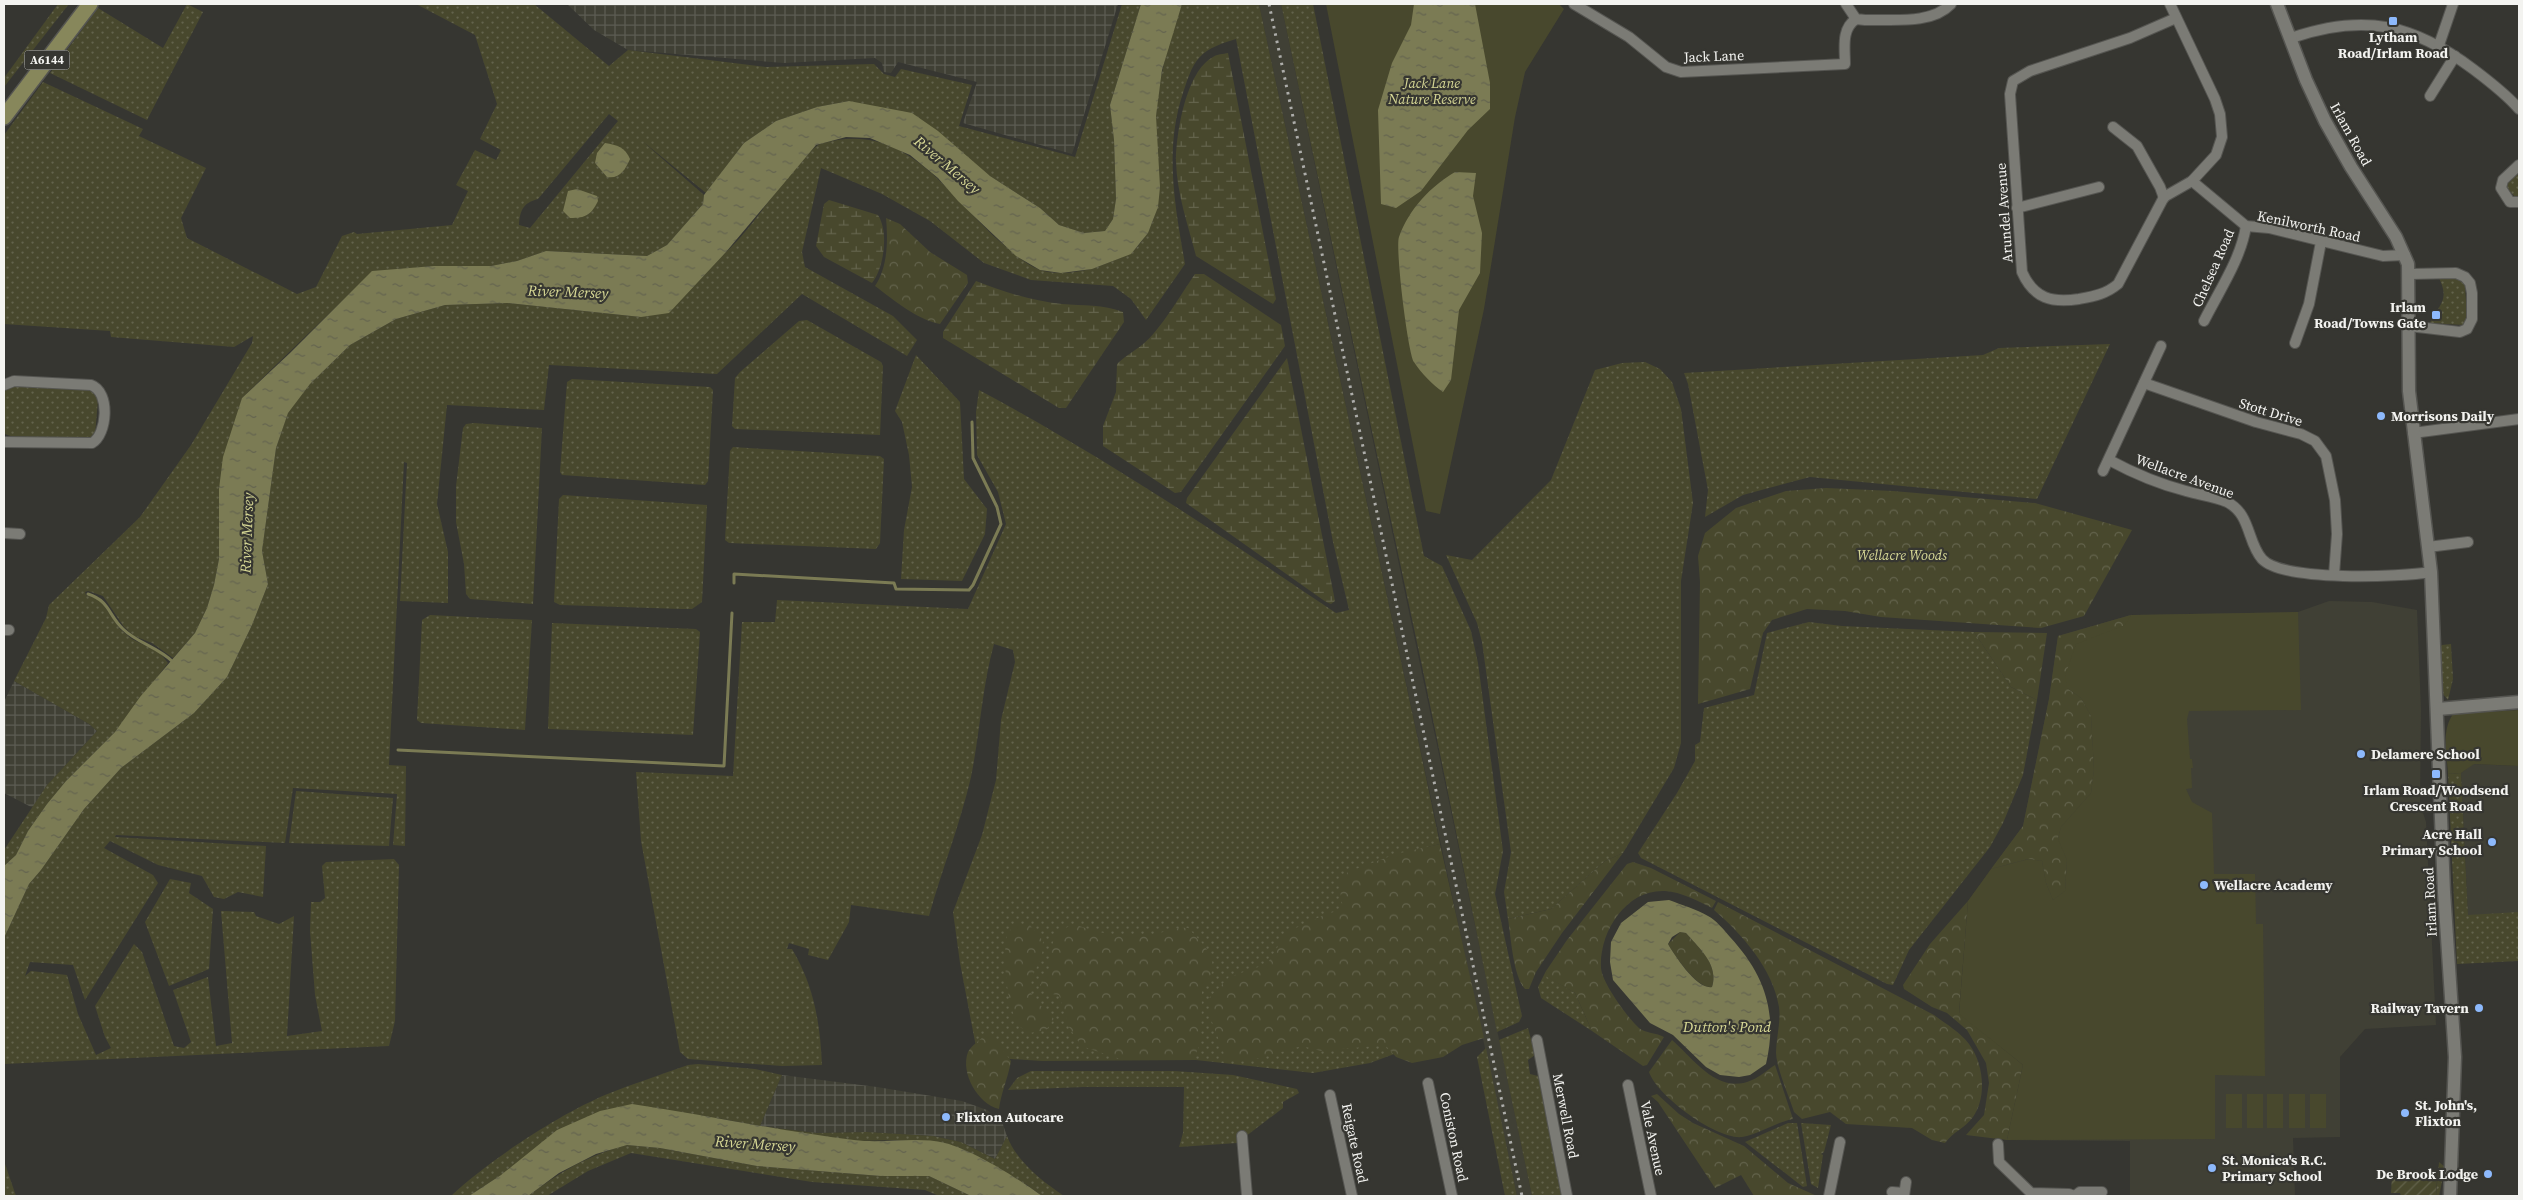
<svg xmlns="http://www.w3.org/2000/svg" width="2523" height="1200" font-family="'Source Serif 4',serif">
	<defs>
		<pattern id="industrial-grid" width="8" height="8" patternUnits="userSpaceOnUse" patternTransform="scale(1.25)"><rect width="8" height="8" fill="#404035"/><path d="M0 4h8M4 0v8" fill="none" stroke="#5c5c53"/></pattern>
		<pattern id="grass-dots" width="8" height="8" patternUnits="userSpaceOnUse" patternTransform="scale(1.25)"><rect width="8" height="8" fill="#48482d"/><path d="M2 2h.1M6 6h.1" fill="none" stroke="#63634c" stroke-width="1.8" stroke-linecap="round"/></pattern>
		<pattern id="forest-crowns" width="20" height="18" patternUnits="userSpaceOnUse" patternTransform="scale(1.25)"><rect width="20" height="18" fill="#48482d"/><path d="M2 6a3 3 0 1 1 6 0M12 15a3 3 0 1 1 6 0" fill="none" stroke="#63634c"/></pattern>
		<pattern id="wetland-marsh" width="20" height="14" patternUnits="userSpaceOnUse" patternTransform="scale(1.25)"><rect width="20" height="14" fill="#48482d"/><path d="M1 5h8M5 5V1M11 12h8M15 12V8" fill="none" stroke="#63634c"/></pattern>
		<pattern id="garden-furrows" width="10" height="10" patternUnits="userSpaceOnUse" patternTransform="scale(1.25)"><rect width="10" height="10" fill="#48482d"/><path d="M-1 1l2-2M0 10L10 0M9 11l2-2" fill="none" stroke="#63634c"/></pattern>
		<pattern id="water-ripples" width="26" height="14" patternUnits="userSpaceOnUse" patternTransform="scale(1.25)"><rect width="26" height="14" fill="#7b7b54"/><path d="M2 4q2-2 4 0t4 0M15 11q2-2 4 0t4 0" fill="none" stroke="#64644f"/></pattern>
	</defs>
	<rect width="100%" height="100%" fill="#363631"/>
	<g fill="#404035">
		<path d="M1259,4H1281L1532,1196H1517Z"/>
		<path d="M2329,601L2372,602L2417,610L2421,710L2420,804L2426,822L2436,1025L2365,1029L2340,1057V1137L2293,1138L2295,1196H2130V1141L2007,1140L2023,1065L1968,901L2023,826L2049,699L2058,636L2131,615L2298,612Z"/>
		<path d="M2473,764L2519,766V961L2468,915L2461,773Z"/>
	</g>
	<g fill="url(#industrial-grid)">
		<path d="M567,4H1118L1072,154L963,123L977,82L898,62L891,73L884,72L882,63L875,58L784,63L628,50L594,30Z"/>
		<path d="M14,681L89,724L97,731L47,785L33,808L4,793V702Z"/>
		<path d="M782,1075L877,1087L962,1101L987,1110L1002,1122L1007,1136L995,1159L961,1142L933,1136L867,1132L817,1133L760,1126Z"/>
	</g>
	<g fill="url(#grass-dots)" fill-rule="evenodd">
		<path d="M58,4H69L4,87V78Z"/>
		<path d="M187,4L203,12L147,120L50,73L98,8L163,48Z"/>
		<path d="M416,4H534L609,66L628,50L766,67L874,64L884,74L895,77L901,69L972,85L959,126L1075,157L1122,4H1141L1110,105L1114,140L1116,199L1113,219L1105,231L1084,233L1059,225L1040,208L990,176L849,101L817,107L776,121L744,143L706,193L641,140L704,195L703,204L667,245L647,256L546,251L517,261L491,266H434L372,272L242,398L219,489V559L214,585L207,608L195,633L173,658L152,643L134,636L124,627L103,596L88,591L85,592L86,595L100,600L120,629L132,639L160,653L168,663L115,732L66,781L47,804L28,831L16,855L5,865L4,850L47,785L97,731L89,724L14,681L46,618L49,605L140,517L191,445L252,343L253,336L234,347L111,337L110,331L4,324V135L43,82L143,129L139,136L206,168L181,218L187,238L297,294L316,287L342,236L354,232L357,234L452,225L468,191L456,185L475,150L496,160L501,150L480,139L497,104L475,35ZM609,114L618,121L530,228L519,225C520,210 523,203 538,199Z"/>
		<path d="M1182,4H1259L1419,744L1440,844L1428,847L1405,1050L1370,1063L1313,1073L1196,1060L1042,1061L996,1058L976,1047L960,963L953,912L982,835L996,780L1001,720L1015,662L1013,650L994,644C982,687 980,733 971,777C960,825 942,869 929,916L851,905L849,922L828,960L808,955L809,949L789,943L787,949H792C814,986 820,1022 822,1065L782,1066L688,1059L680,1052L641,841L636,772L733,776L742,622H775L777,600L968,609L1006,524L998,492L977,455L976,412L979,390C1103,456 1220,535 1336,613L1349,610L1333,542L1236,39C1224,43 1208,47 1199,58C1191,67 1187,81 1183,93C1164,150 1175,206 1185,264L1146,320L1131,299L1113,286L1031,280L984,263L930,221L882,194L821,168L802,252L805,267L893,316L917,340L907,356L802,294L717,374L549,365L544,410L447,405L437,504L448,552V603L400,601L407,463L404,462L389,765L406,766L405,846L393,845L397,794L293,788L285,843L116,835L115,837L266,846L263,897L238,892L224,899L214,897L202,876L158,865L110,841L104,848L153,875L158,883L85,1000L73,965L30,962L25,976L31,971L67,975L78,1014L96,1055L111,1048L105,1037L95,1006L134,944L142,952L174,1046L184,1048L191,1042L173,990L208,977L216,1046L232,1043L221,911L254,912L256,916L279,924L294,916L287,1036L322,1031L315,995L310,931L311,902H320L325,898L322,866L326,862L394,859L399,865L395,1021L389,1046L4,1064V938L29,884L41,870L84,809L121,768L194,713L227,677L252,625L268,584L262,551L276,448L288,412L310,384L350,345L396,319L445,305L507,303L641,317C668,296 699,276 725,253C743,237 758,215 773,196C781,186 811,147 820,144C904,119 943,189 997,239C1010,250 1023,263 1040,270C1057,276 1083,272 1100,266C1114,260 1128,257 1138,246C1173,204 1152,163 1156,115C1159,76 1169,40 1182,4Z"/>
		<path d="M1281,4H1313L1424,556L1442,566L1471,631L1478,663L1503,851L1495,894L1522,1016L1519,1022L1497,1032L1422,666Z"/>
		<path d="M2519,171V198H2516L2507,188L2506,184Z"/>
		<path d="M2439,278H2457L2465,285L2467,318L2463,325L2430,323C2439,304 2450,301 2439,278Z"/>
		<path d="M807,320L881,362L883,366L880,435L735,429L732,426L735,378L740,372L799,321Z"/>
		<path d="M2110,344L2037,499L1810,477L1743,495L1705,517L1708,490L1688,384L1684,373L1983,355L1999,348Z"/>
		<path d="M916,355L960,402L964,479L987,509L985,534L962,581L901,579L904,530L912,487L909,455L902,422L895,411Z"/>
		<path d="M1645,362L1660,369L1672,382L1681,409L1693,503L1681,581V743L1674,768L1623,853L1605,861L1551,909L1508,919L1504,892L1511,852L1482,642L1477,623L1446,555L1472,560L1551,480L1595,370L1622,363Z"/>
		<path d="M572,379L710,387L713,390L708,481L705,485L562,475L560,472L567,382Z"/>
		<path d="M14,385L93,390L98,400L95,435L89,440L13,437L5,434L4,394L6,389Z"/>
		<path d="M474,423L542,428L533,604L470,599L466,594L464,564L456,522V486L463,428L466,424Z"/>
		<path d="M733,447L880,456L884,459L880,543L876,549L729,543L725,540L730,451Z"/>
		<path d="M563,495L707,505L702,602L692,609H682L560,605L554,602L559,499Z"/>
		<path d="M430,615L532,620L525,730L421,723L417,720L422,620Z"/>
		<path d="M1809,622L1842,626L1974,632L2011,687L2037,700L2023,775L2003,823L1990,847L1909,950L1893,985L1887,984L1641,858L1638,853L1677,793L1695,761V745L1700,742L1704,708L1754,695L1767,633Z"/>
		<path d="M552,623L696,629L700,632L693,735L548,729Z"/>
		<path d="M2451,644L2453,679L2448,700L2442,693L2440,647L2442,645Z"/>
		<path d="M2461,773L2468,915L2519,912V961L2457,964L2448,774Z"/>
		<path d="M296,791L393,798L389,846L289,843Z"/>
		<path d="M170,879L191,883L189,893L213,909L209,969L169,986L145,922Z"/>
		<path d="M1546,971L1548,977L1575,993L1592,1031L1541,998L1538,987Z"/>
		<path d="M1528,1028L1535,1055L1528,1060L1530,1074L1538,1076L1540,1079L1563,1196H1532L1499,1040Z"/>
		<path d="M1486,1048L1517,1196H1505L1477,1057Z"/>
		<path d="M698,1064L755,1069L782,1075L760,1126L817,1133L867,1132L933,1136L961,1142L995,1159L1007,1136C1017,1162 1042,1181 1064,1196H1042L1027,1185L945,1143L895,1140L859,1141L804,1134L717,1118L501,1175L469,1196H451C488,1161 558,1115 605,1095C632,1084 660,1075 688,1065Z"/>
		<path d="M1031,1071H1174L1233,1075L1297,1089L1299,1093L1283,1102V1108L1237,1143L1179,1147L1183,1133L1184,1087H1083L1008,1090L1017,1078Z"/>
		<path d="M1788,1123H1797L1807,1186L1803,1187L1745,1142Z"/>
		<path d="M1801,1123L1831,1125L1824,1152L1821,1154L1823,1155L1818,1188L1811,1184Z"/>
		<path d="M627,1145L660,1148L757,1166L881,1176H929L971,1196H939L925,1190L812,1182L631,1153L588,1171L547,1196H528C562,1171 586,1156 627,1145Z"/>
		<path d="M4,1161L16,1196H4Z"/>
		<path d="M2439,1162L2445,1167L2439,1196H2436Z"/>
	</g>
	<g fill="url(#forest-crowns)">
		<path d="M886,218L900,224L930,252L967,275L968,283L940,324C916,319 895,301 875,286C888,267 888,240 886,218Z"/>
		<path d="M1826,488L1893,491L2035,503L2132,530L2084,616L2041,628L1881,617L1845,611L1807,609L1772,620L1763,633L1750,689L1698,704L1700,582L1698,556L1705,533L1736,508L1786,491Z"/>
		<path d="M2131,615L2126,625L2076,645L2067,688L2081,698L2091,716L2094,769L2091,793L2061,827L2058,838L2067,860L2065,891L2053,900L2046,883L2042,861L2028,859L1991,869L2023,826L2049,699L2058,636Z"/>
		<path d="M1974,632L2047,633L2037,700L2011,687Z"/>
		<path d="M1440,844L1484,1038L1462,1045L1443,1057L1412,1063L1396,1057L1385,1045L1321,1051L1302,1046L1252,1060L1226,1059L1212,1022L1209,998L1229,977L1267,964L1287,932L1324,915L1343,909L1339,884L1348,872L1396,854Z"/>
		<path d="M1623,853L1562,933L1536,972L1529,989H1525C1513,976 1511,937 1508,919L1551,909L1605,861Z"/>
		<path d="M1633,862L1651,868L1716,901L1712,908C1698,901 1681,892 1665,891C1626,889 1599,932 1601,968C1602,983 1628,1018 1639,1028C1645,1033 1657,1033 1664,1037L1647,1065L1643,1066L1592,1031L1575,993L1547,977L1546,971L1567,940L1627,864Z"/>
		<path d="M1968,901L1959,1013L2023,1065L2007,1140L1966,1135L1984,1115L1989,1083L1986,1063L1967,1030L1947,1013L1932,1007L1904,989L1903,985L1930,944Z"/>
		<path d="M1718,902L1934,1015C1946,1024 1960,1032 1969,1044C1984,1064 1987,1097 1973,1117C1965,1128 1953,1132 1945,1143L1932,1140L1912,1128L1846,1124L1830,1112L1802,1119L1794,1112C1789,1096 1777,1070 1776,1053C1776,1038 1781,1023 1779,1007C1773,969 1742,934 1714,910Z"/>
		<path d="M1021,924L1030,925L1043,941L1042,956L1032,977L1030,991L1036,1001L1054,1019L1046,1030L1030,1033C1026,1031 1020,1028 1018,1024C1007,1006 1002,957 1007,936C1009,929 1015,926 1021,924Z"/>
		<path d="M1074,924C1099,934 1128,939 1154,934C1167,932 1175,927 1188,928C1206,947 1225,963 1202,988L1201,1042L1193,1060H1123L1081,1046L1069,1027L1059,995L1045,993L1040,985C1063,960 1036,940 1074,924Z"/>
		<path d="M1680,932L1686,933C1700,949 1719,965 1712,987C1697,989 1675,956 1668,944Z"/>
		<path d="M985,1035L992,1036L1011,1061C1008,1078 1001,1093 999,1109C978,1104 960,1073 968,1052C971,1046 980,1040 985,1035Z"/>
		<path d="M1672,1040C1693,1058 1718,1096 1752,1080C1760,1077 1767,1070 1775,1065L1793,1119C1776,1122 1760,1134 1742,1137C1717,1140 1657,1096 1649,1072Z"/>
		<path d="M1657,1094L1679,1114L1693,1123L1744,1146L1788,1183L1817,1196H1754L1741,1175L1715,1188L1658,1102L1651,1096Z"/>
	</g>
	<g fill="url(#wetland-marsh)">
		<path d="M1228,53L1276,299L1273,304L1196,256C1188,225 1177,194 1176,162C1176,134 1186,71 1213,57C1217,54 1223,54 1228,53Z"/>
		<path d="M829,200L878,215C889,232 884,268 872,283L824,257L816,246L824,204Z"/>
		<path d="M1195,274H1204L1281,325L1285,346L1181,492L1175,493L1103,446V426L1116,392L1117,364C1125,356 1133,352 1142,345C1160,331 1181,294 1195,274Z"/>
		<path d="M976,281C1004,292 1032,301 1062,304C1083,306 1103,304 1123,312L1124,322L1066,408H1059L943,338V332Z"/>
		<path d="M1287,358L1335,601L1331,604L1326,602L1186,503L1187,498Z"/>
	</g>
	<g fill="#48482d">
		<path d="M1326,4H1559L1564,9L1525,72L1515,117L1484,309L1440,514L1426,511Z"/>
		<path d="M2298,612L2301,710L2189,711L2187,719L2190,759H2192L2193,768H2191L2192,788L2186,789L2192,802L2212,813L2214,874H2255L2256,924H2263L2265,1076L2215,1075V1139L2007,1140L2023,1065L1959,1014L1968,901L1991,869L2029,859L2042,861L2046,883L2053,900L2065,891L2067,860L2058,839L2061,827L2091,793L2094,769L2091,716L2081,698L2067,688L2065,676L2076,644L2125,625L2131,615Z"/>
		<path d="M2519,710V766L2474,764L2461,773L2448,774C2447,755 2441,731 2453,714Z"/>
		<rect x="2226" y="1094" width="16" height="34"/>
		<rect x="2247" y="1094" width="16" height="34"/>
		<rect x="2267" y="1094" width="16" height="34"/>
		<rect x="2289" y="1094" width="16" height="34"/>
		<rect x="2310" y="1094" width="16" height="34"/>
	</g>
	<path fill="url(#garden-furrows)" d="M2392,1175L2417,1176V1179L2437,1180L2436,1196H2401L2400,1193H2391Z"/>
	<g fill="url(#water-ripples)" fill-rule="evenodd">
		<path d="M1141,4H1182L1162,70L1156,116L1160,187L1158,207L1148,233L1131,254L1092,269L1061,273L1040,270L1016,256L958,201L938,178L910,155L870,138L846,137L816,145L726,252L669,313L641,317L507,303L445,305L396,319L350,345L310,384L288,413L276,448L262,551L268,584L252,625L227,677L194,713L121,768L84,809L41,870L29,884L4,938V866L16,855L28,831L47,804L66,781L115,732L140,697L195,633L207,608L214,585L219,559V489L223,457L242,398L290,353L372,271L434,266H491L517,261L546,251L647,256L667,245L703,204L704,195L744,143L776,121L817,107L849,101L912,113L938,131L990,176L1040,208L1059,225L1084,233L1105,231L1113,219L1116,199L1114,140L1110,105Z"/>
		<path d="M1414,4H1475L1490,83V109L1468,130L1421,191L1396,208L1381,204L1378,110L1392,63L1411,25Z"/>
		<path d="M605,143C617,145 625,147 630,159C625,170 620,179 607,177L595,163L597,153Z"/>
		<path d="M1455,172L1476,173L1473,196L1482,233L1480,273L1459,310L1451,380L1443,392C1432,384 1422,374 1414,362C1408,353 1395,248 1399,237C1409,209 1431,186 1455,172Z"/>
		<path d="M577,189L597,196L598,201C591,215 586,218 570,218L563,211L568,191Z"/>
		<path d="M1669,900C1682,905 1696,909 1708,916C1716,920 1724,930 1730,937C1765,975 1778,1013 1766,1064L1750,1075L1739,1077L1720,1075L1706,1067L1673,1035L1650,1023L1613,980L1610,962L1611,942L1621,923L1648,902ZM1680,932L1686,933C1700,949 1719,965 1712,987C1697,990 1675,956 1668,944L1672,937Z"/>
		<path d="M632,1104C706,1115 780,1131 854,1140C884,1144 916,1136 945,1143C973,1150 1019,1179 1042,1196H971L929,1176H881L757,1166L660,1148L627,1145L596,1154L559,1173L528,1196H469L501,1175L557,1130L600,1111Z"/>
	</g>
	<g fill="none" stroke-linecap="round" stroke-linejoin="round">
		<g stroke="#7b7b54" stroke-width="3">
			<path d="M734,583V574L894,583L896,589L969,590L973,585L1001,524L997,507L973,458L972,422"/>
			<path d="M88,594C110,601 108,615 123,629C137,643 158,647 173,662"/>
			<path d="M398,750L724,766L732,613"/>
		</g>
		<defs>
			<g id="minor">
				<path d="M1574,4L1629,37L1666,67L1681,72L1845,64C1845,48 1841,29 1856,19"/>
				<path d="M1846,4L1856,19L1865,20C1892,19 1931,25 1951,4"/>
				<path d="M2170,4L2215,99L2220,114L2222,137L2216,155L2192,181L2164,197L2118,284C2106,294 2095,296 2079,299C2052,303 2034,299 2022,272L2010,94L2013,81L2030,71L2130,38L2176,18"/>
				<path d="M2291,38C2364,13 2413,24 2473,69C2489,81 2506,94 2519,109"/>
				<path d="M2439,45L2453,4"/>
				<path d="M2430,96L2455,56"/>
				<path d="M2113,127L2137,146L2160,187L2164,198"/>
				<path d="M2519,165L2503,180L2501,188L2510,202H2519"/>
				<path d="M2192,181L2246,226L2269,228L2383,256L2405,255"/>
				<path d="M2017,208L2099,187"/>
				<path d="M2204,321C2219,291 2241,259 2246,226"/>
				<path d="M2409,326L2460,332L2467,329L2472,319V293L2470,283L2465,277L2456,273L2410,274"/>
				<path d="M2295,343L2309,304L2321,242"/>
				<path d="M2144,383L2256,422L2301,434L2315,441L2326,456L2335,500L2337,534L2334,575"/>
				<path d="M4,385L14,381L91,385C111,392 107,435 92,443L4,442"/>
				<path d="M2413,433L2519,419"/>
				<path d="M2109,460C2133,473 2159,484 2186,491C2199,495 2214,496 2227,502C2251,514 2247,542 2262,559C2283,582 2401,577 2431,572"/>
				<path d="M2103,471L2161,346"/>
				<path d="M4,533L20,534"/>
				<path d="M2428,547L2468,542"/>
				<path d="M4,630H9"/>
				<path d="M1537,1040L1567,1196"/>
				<path d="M1428,1083L1452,1196"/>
				<path d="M1628,1085L1651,1196"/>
				<path d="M1330,1095L1352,1196"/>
				<path d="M1242,1136L1247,1196"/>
				<path d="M1998,1144L1999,1162L2031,1193L2069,1194L2074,1196"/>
				<path d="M1892,1192L1904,1193"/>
				<path d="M1829,1196L1840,1142"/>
				<path d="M1904,1196L1906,1182"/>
				<path d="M2075,1196L2080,1192H2102"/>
			</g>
			<g id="tertiary">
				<path d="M2277,4L2306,80L2325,121L2351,167L2396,237L2408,264L2409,391L2431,572L2444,892L2455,1057L2450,1196"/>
				<path d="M2438,709L2519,702"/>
			</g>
			<path id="primary" d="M4,117L90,4"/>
		</defs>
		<use href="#minor" stroke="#555551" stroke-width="12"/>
		<use href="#tertiary" stroke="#555551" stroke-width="15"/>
		<use href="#primary" stroke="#555551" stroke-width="18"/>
		<use href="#minor" stroke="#7b7b75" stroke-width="10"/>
		<use href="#tertiary" stroke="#7b7b75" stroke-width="12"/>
		<use href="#primary" stroke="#87875b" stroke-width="15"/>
		<path stroke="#adadaa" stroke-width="3" stroke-dasharray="2.5 5" stroke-linecap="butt" d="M1269,4L1522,1196"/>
	</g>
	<g fill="#8db9fc" stroke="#363631" stroke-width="2">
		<rect x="2388" y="16" width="10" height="10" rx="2.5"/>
		<rect x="2431" y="310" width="10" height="10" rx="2.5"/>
		<circle cx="2381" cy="416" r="5"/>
		<circle cx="2361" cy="754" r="5"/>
		<rect x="2431" y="769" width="10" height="10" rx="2.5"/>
		<circle cx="2492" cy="842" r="5"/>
		<circle cx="2204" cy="885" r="5"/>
		<circle cx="2479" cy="1008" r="5"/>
		<circle cx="2405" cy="1113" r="5"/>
		<circle cx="946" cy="1117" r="5"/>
		<circle cx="2212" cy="1168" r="5"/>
		<circle cx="2488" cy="1174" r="5"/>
	</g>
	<g text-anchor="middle" stroke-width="4.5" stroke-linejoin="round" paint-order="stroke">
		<rect fill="#363631" stroke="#babab7" stroke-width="1" x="24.5" y="50.5" width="45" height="19" rx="4"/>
		<g font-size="12" font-weight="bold" fill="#f3f3f0">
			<text x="47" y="64">A6144</text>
		</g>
		<g font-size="14" font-weight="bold" fill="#f3f3f0" stroke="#363631" text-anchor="start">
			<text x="2393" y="42" text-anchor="middle">Lytham<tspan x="2393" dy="16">Road/Irlam Road</tspan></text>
			<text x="2426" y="312" text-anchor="end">Irlam<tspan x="2426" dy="16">Road/Towns Gate</tspan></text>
			<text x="2391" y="421">Morrisons Daily</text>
			<text x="2371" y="759">Delamere School</text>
			<text x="2436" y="795" text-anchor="middle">Irlam Road/Woodsend<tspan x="2436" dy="16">Crescent Road</tspan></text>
			<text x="2482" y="839" text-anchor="end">Acre Hall<tspan x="2482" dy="16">Primary School</tspan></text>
			<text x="2214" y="890">Wellacre Academy</text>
			<text x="2469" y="1013" text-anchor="end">Railway Tavern</text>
			<text x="2415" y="1110">St. John's,<tspan x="2415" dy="16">Flixton</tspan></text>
			<text x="956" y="1122">Flixton Autocare</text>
			<text x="2222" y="1165">St. Monica's R.C.<tspan x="2222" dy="16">Primary School</tspan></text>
			<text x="2478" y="1179" text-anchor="end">De Brook Lodge</text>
		</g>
		<g font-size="14" fill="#f3f3f0" stroke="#363631">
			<text transform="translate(1714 56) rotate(-2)" y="5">Jack Lane</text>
			<text transform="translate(2351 134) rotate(61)" y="5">Irlam Road</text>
			<text transform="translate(2004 213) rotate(-94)" y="5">Arundel Avenue</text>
			<text transform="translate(2309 226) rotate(12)" y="5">Kenilworth Road</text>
			<text transform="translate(2213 268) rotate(-66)" y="5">Chelsea Road</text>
			<text transform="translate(2271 412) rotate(17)" y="5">Stott Drive</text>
			<text transform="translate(2185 476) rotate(20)" y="5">Wellacre Avenue</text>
			<text transform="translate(2430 902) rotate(-93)" y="5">Irlam Road</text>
			<text transform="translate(1566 1116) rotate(79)" y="5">Merwell Road</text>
			<text transform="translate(1454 1137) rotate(78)" y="5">Coniston Road</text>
			<text transform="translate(1653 1138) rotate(78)" y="5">Vale Avenue</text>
			<text transform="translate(1355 1143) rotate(78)" y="5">Reigate Road</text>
		</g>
		<g font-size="14" font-style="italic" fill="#d6d795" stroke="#363631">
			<text x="1432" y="88">Jack Lane<tspan x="1432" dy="16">Nature Reserve</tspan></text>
			<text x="1902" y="560">Wellacre Woods</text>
		</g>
		<g font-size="15" font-style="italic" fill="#d7d895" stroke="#363631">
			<text transform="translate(947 165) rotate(40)" y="5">River Mersey</text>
			<text transform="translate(568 292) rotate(2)" y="5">River Mersey</text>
			<text transform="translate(247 533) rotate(-88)" y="5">River Mersey</text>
			<text x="1727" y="1032">Dutton's Pond</text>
			<text transform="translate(755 1144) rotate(4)" y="5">River Mersey</text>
		</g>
	</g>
	<rect width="2523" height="1200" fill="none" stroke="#f3f3f0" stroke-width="10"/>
</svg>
